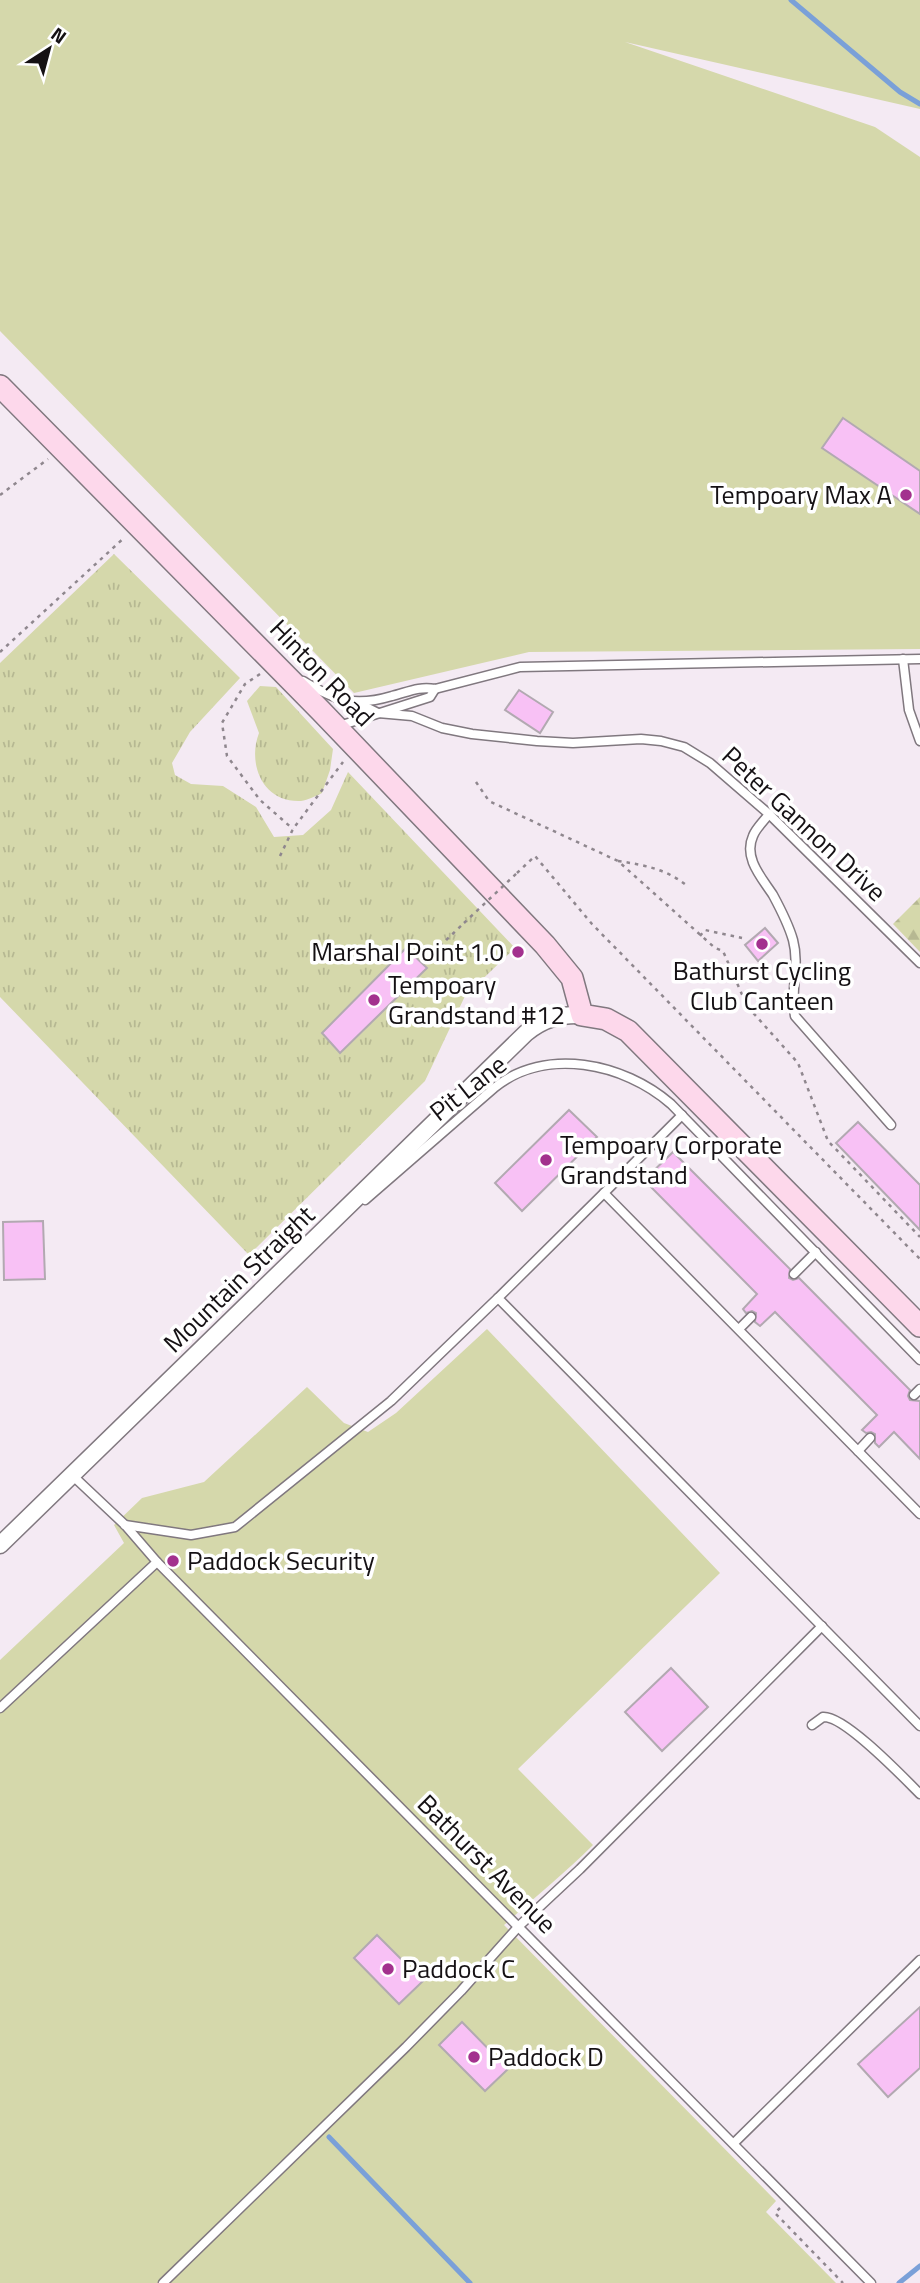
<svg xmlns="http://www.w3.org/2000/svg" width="920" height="2283" font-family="'Titillium Web',sans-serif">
	<defs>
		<pattern id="grass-tufts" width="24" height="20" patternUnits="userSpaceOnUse" patternTransform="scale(1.75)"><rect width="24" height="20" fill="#d5d8ab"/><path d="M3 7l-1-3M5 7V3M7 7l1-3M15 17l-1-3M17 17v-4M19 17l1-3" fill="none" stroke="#b6b892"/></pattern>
		<pattern id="forest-firs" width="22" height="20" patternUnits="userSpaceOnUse" patternTransform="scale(1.75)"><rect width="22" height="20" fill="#d5d8ab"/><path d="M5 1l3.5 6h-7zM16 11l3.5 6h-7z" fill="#b6b892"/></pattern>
	</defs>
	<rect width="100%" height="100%" fill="#f4eaf3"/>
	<g fill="url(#grass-tufts)">
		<path d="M114,554L240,678L190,732L172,763L175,775L191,784L223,786L256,807L274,837L303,835L331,810L348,772L515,948L465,996L425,1081L249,1255L0,997V663Z"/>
		<path d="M260,686L276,687L333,749L330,770L322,793C316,796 308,800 301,801C263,803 247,764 259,733L247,701Z"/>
	</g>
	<path fill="url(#forest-firs)" d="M920,897V952L893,924Z"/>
	<g fill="#d5d8ab">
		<path d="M0,0H920V109L625,42L875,127L920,157V649L529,652L354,693L0,331Z"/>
		<path d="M487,1329L720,1573L518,1769L593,1845C564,1874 534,1898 504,1925L776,2201L766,2212L836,2283H0V1660L124,1543L114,1525L142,1498L204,1482L307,1387L344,1423L368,1432L396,1413Z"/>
	</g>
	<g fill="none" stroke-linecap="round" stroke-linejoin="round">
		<g stroke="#7aa0d8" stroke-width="5">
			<path d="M791,0L900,92L920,104"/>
			<path d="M329,2137L470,2283"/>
			<path d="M899,2283L920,2266"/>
		</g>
	</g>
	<g fill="#f8c1f5" stroke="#b2a9b1" stroke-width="2">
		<path d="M843,418L920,471V514L822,448Z"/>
		<path d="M519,690L553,712L540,733L505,710Z"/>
		<path d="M765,928L778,943L758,961L745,945Z"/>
		<path d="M406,948L427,968L340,1053L322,1033Z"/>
		<path d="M569,1110L597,1137L522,1211L495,1183Z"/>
		<path d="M858,1122L920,1185V1230L836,1143Z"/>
		<path d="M673,1152L790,1269L789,1278L793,1280L799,1278L910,1390L908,1396L910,1400L920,1401V1459L894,1432L879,1447L875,1443V1434L871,1432L866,1433L862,1430L877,1415L775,1312L760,1326L755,1322L756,1313L752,1311L746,1313L743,1309L757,1294L644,1180Z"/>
		<path d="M43,1221L45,1279L4,1280L3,1222Z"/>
		<path d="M671,1668L708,1707L662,1751L625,1712Z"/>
		<path d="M377,1935L423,1981L399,2004L354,1958Z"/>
		<path d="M920,2007V2068L888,2097L858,2064Z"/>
		<path d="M462,2022L508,2069L485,2091L439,2045Z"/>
	</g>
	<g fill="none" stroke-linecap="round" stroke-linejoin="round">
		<defs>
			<g id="lane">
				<path d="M903,659L909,710L920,741"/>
				<path d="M303,681C336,701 355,707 392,696C408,692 419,686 435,689L520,667L920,659"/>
				<path d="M360,704L378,713L412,716L442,728L472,734L537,741L573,743L641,739L661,741L684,747L710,763L769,814L920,963"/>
				<path d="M339,726L430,697L435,689"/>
				<path d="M769,814C764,821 756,828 753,836C743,858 762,878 773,895C780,908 789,926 793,940C800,966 790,990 795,1016L891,1125"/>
				<path d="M604,1193L682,1115"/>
				<path d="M365,1200L494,1088C545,1046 624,1063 671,1104L920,1360"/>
				<path d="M794,1274L816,1252"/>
				<path d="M739,1329L751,1317"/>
				<path d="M914,1395L920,1389"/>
				<path d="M858,1451L870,1438"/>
				<path d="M72,1475L125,1525L157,1562L871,2283"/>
				<path d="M920,1514L604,1193L498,1298L920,1726"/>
				<path d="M125,1525L191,1535L235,1527L391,1401L498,1298"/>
				<path d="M0,1708L157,1562"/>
				<path d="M812,1725L823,1717C844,1715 903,1777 920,1794"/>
				<path d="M734,2143L920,1960"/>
				<path d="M163,2283L406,2047L461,1991L519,1926L580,1869L822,1626"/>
			</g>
			<path id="street" d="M0,1545L526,1033C543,1019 560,1014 582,1015"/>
			<path id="secondary" d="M0,386L321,711L545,945L572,978L582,1015L606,1019L628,1031L920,1326"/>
		</defs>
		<use href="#lane" stroke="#80787f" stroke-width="11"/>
		<use href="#street" stroke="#80787f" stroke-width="19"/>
		<use href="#secondary" stroke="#80787f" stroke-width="24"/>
		<g stroke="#8f878e" stroke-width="2.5" stroke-dasharray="3.5 5" stroke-linecap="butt">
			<path d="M0,495L48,459"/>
			<path d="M0,652L125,537"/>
			<path d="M260,674L245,684L222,723L227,756L260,800L293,829"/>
			<path d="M476,782L489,801L618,861L715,948L723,951L747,1006L798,1063L828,1141L920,1237"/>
			<path d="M280,856L293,829L343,762"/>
			<path d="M618,861C644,865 666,869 686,885"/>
			<path d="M517,873L535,856L592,924L920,1259"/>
			<path d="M700,936L705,930L742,938"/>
			<path d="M440,946L464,923"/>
			<path d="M780,2208L775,2213L843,2283"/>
		</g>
		<use href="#lane" stroke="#fff" stroke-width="8"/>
		<use href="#street" stroke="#fff" stroke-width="16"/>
		<use href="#secondary" stroke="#fdd8eb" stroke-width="21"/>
		<path stroke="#8f878e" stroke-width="2.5" stroke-dasharray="3.5 5" stroke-linecap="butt" d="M464,923L517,873"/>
	</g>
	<g fill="#a3318e" stroke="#fff" stroke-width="2.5">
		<circle cx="906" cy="495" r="7"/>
		<circle cx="762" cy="944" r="7"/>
		<circle cx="518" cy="952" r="7"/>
		<circle cx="374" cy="1000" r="7"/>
		<circle cx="546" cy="1160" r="7"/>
		<circle cx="173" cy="1561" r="7"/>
		<circle cx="388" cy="1969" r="7"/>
		<circle cx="474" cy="2057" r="7"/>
	</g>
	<g text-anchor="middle" stroke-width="7" stroke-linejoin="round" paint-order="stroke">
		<g font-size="26" fill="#151114" stroke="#fff" text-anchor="start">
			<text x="892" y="504" text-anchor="end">Tempoary Max A</text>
			<text x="504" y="961" text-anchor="end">Marshal Point 1.0</text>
			<text x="762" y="980" text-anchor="middle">Bathurst Cycling<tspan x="762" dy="30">Club Canteen</tspan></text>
			<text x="388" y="994">Tempoary<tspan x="388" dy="30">Grandstand #12</tspan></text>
			<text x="560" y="1154">Tempoary Corporate<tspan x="560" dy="30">Grandstand</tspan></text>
			<text x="187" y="1570">Paddock Security</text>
			<text x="402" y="1978">Paddock C</text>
			<text x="488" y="2066">Paddock D</text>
		</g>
		<g font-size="26" fill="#151114" stroke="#fff">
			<text transform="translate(322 673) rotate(46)" y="9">Hinton Road</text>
			<text transform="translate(804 824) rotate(43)" y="9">Peter Gannon Drive</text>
			<text transform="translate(468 1088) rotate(-38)" y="9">Pit Lane</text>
			<text transform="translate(239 1279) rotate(-44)" y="9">Mountain Straight</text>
			<text transform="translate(487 1864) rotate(45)" y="9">Bathurst Avenue</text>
		</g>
	</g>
	<g transform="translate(49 49) rotate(36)" stroke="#ffffff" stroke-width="5" paint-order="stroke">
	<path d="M0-5L12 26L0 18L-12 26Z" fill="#151114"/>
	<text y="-10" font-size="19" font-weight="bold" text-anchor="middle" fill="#151114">N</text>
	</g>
</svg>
